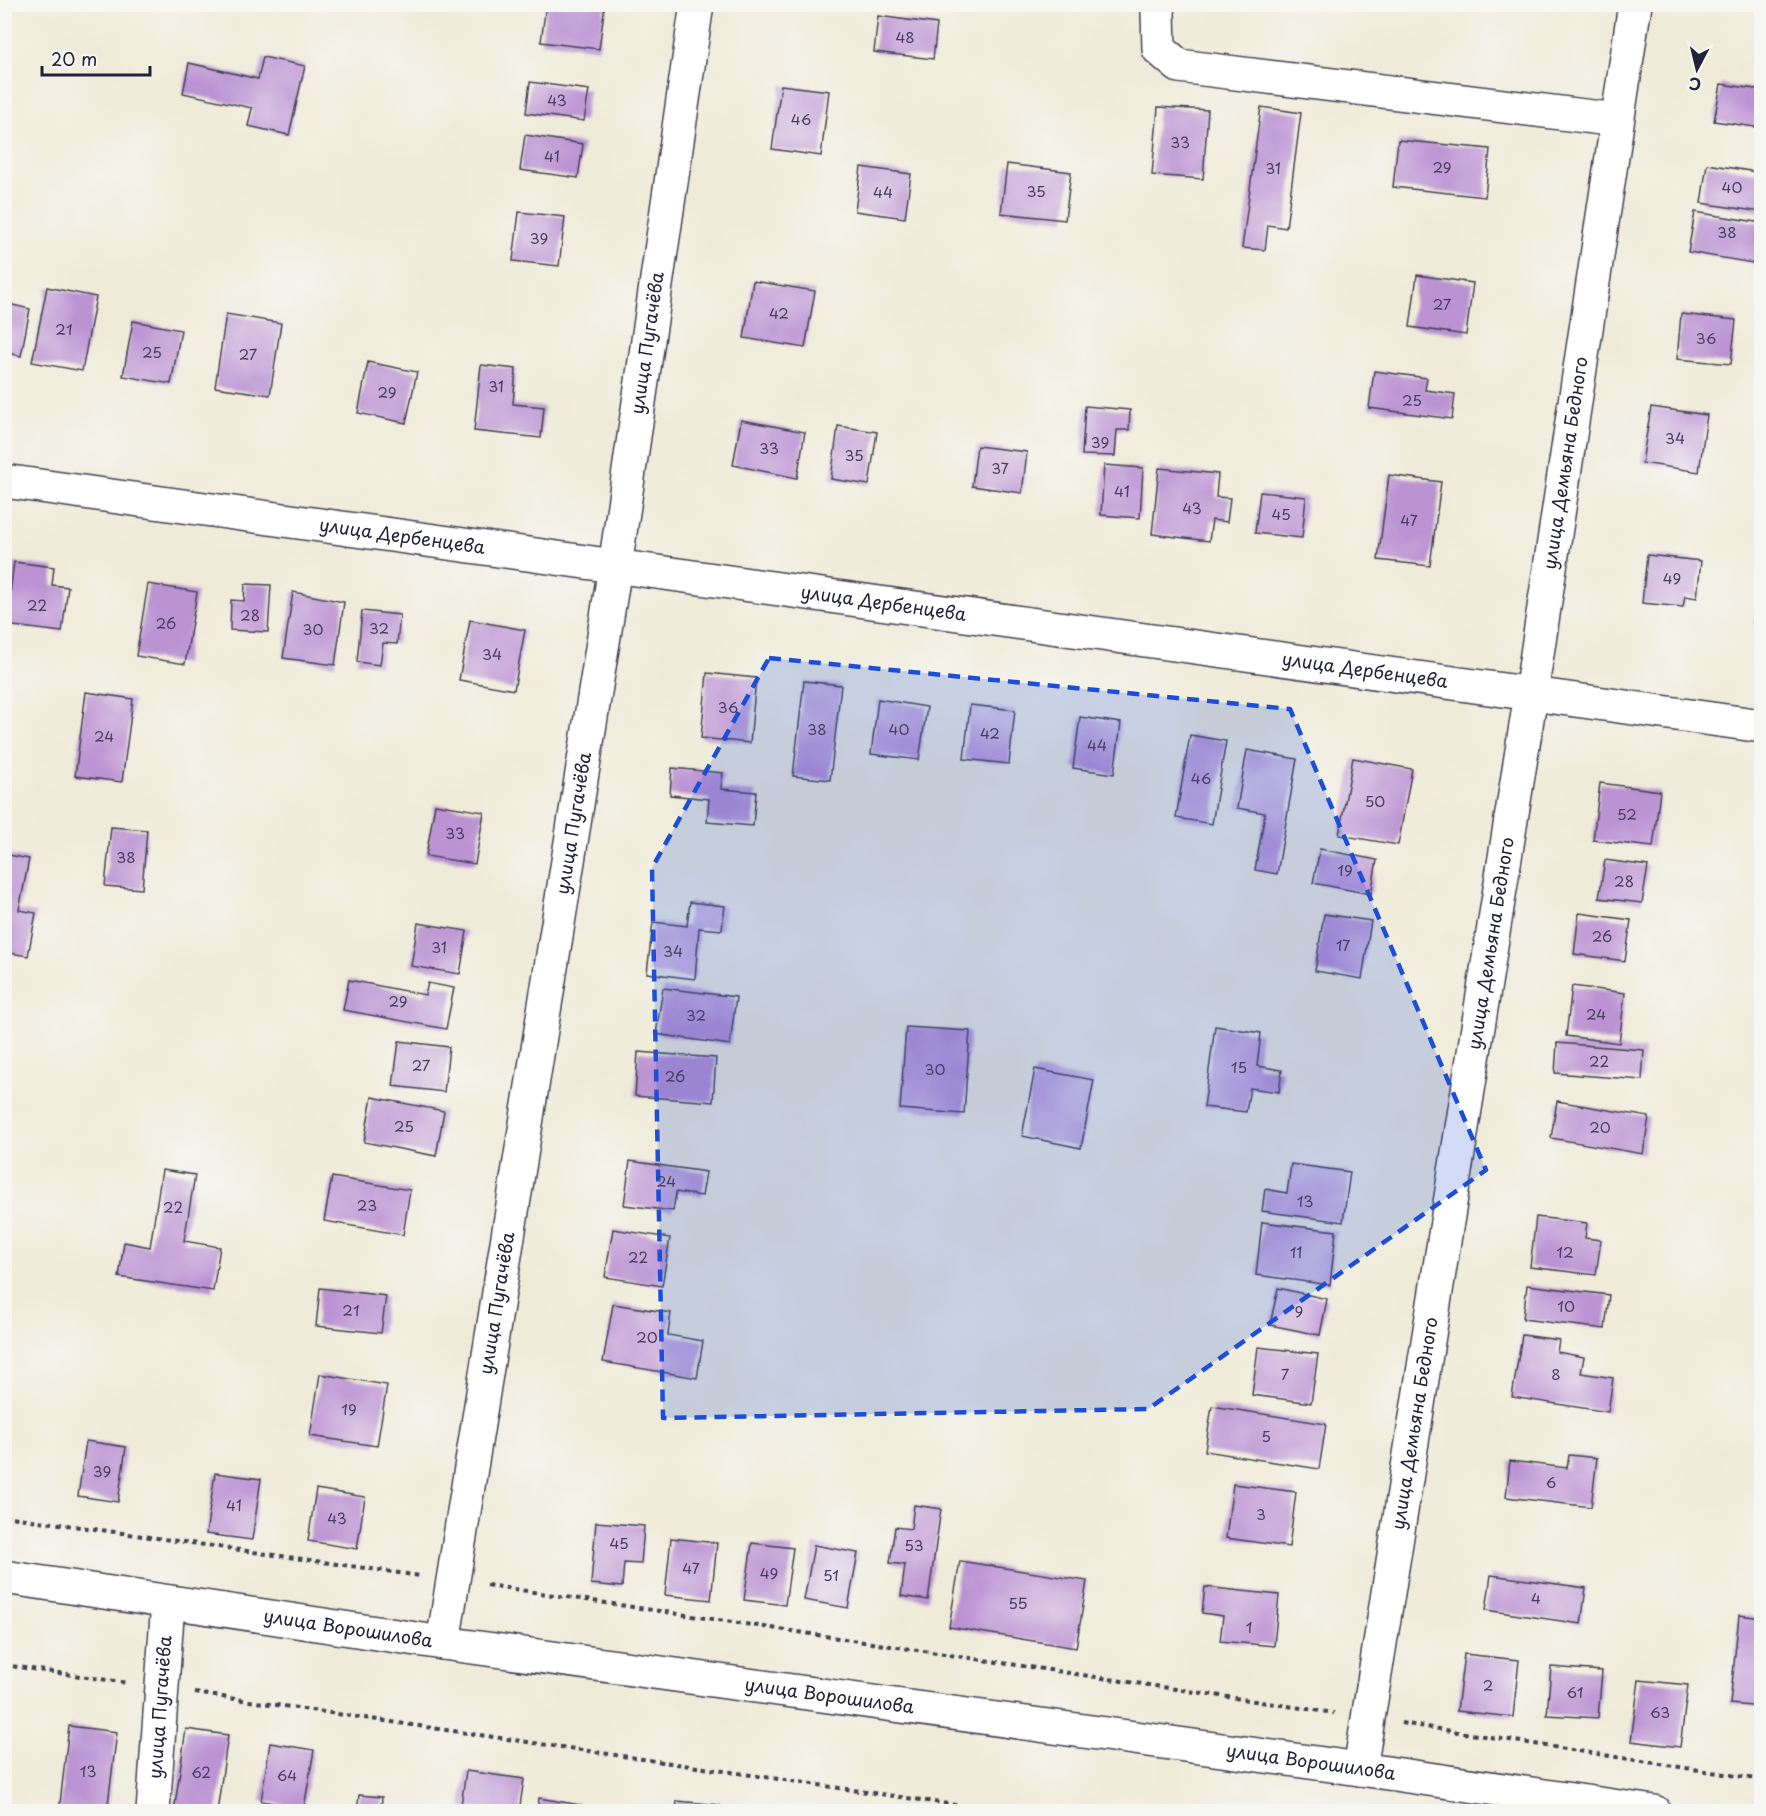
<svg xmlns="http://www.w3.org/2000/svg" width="1766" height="1816" font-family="'Playpen Sans',sans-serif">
	<rect width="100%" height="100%" fill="#f6f6f2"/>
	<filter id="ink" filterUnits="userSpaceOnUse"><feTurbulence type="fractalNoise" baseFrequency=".0167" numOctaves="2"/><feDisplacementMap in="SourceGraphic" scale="12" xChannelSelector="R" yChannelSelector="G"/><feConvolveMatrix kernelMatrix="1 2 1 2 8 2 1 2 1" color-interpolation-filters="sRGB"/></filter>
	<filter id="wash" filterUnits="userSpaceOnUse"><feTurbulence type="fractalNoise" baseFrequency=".008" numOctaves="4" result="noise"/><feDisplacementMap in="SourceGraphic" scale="24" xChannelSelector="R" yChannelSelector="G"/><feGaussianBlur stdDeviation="1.35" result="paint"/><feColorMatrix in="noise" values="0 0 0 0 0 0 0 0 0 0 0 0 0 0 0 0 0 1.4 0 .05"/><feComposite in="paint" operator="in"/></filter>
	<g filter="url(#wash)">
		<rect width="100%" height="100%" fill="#efebd8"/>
		<g id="blocks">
			<g fill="#bb93d3">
				<path d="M546,4H605L599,49L541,42Z"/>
				<path d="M878,16L937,24L933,59L874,52Z"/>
				<path d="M263,57L305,66L289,135L248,126L252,108L183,93L189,63L258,79Z"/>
				<path d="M530,82L589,90L584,121L526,113Z"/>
				<path d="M1721,84L1762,90V128L1714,121Z"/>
				<path d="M781,85L829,91L821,156L772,149Z"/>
				<path d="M1158,107L1208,110L1203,179L1152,175Z"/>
				<path d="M1261,107L1301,113L1286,228L1268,225L1265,250L1242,248Z"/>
				<path d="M525,135L583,144L578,178L520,170Z"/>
				<path d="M1398,140L1490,149L1485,197L1393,187Z"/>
				<path d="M1007,164L1071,172L1065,220L1001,213Z"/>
				<path d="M1707,164L1762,173L1761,212L1701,203Z"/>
				<path d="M861,167L911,174L905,218L855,211Z"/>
				<path d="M519,212L565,217L559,266L513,261Z"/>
				<path d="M1695,212L1762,223V243L1758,264L1688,252Z"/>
				<path d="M1417,275L1473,283L1466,335L1410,327Z"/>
				<path d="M753,281L815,291L805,348L744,338Z"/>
				<path d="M47,287L96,297L82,371L32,362Z"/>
				<path d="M4,303L30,309L21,356L4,352Z"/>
				<path d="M226,314L281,323L270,395L215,387Z"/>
				<path d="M1681,314L1736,320L1731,364L1677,359Z"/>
				<path d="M133,321L181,330L171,384L123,376Z"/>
				<path d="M368,362L417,372L406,423L358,413Z"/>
				<path d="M481,365L516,369L513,404L544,407L541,438L474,431Z"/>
				<path d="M1374,371L1427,378L1425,390L1455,394L1452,419L1369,408Z"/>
				<path d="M1085,406L1130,410L1129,430H1117L1115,456L1082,455Z"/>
				<path d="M1651,407L1707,415L1699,472L1642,463Z"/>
				<path d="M741,420L805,432L797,478L733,465Z"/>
				<path d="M838,426L877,432L869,485L831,479Z"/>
				<path d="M977,446L1027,452L1022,493L972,486Z"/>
				<path d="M1104,465L1143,468L1140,518L1101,515Z"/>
				<path d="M1159,468L1218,474L1216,497L1230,498L1227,522L1212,520L1209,541L1152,534Z"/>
				<path d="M1389,475L1441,482L1430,566L1378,560Z"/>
				<path d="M1260,492L1306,497L1302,538L1255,533Z"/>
				<path d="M1647,555L1701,561L1697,598L1685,596L1683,607L1642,603Z"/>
				<path d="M14,562L54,567L52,585L68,587L62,632L6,625Z"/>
				<path d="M148,584L197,592L185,664L136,656Z"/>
				<path d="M245,584L271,585L268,632L230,630L231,600L244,601Z"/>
				<path d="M1760,585H1762V624L1755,623Z"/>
				<path d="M293,592L344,602L335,665L283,658Z"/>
				<path d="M362,611L400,615L397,644L383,643L380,665L357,662Z"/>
				<path d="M470,620L525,630L514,690L459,680Z"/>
				<path d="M707,673L756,678L750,743L701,738Z"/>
				<path d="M804,681L841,685L830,780L793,776Z"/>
				<path d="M86,692L133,699L122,782L75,776Z"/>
				<path d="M878,699L927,707L919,760L871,754Z"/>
				<path d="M970,705L1015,710L1009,764L964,759Z"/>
				<path d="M1080,717L1121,723L1114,774L1073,768Z"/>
				<path d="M1190,735L1226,741L1212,824L1176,818Z"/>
				<path d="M1247,750L1297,759L1277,874L1255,870L1265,813L1237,808Z"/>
				<path d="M1353,758L1412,769L1398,845L1339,835Z"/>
				<path d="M672,768L723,773L721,789L756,792L753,826L707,822L709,799L670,795Z"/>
				<path d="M1600,783L1660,791L1653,847L1593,840Z"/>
				<path d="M435,804L484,812L475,864L426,856Z"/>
				<path d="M111,827L147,830L142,889L105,886Z"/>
				<path d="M1320,849L1377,860L1371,894L1313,883Z"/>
				<path d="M4,854L29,859L19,910L36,913L28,956L4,952Z"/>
				<path d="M1605,860L1648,866L1642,903L1599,898Z"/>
				<path d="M690,902L725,906L722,930L699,928L695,979L647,973L653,922L687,926Z"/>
				<path d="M1579,913L1631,920L1625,961L1574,954Z"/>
				<path d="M1324,914L1371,921L1362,979L1315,971Z"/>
				<path d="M418,923L467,931L460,974L411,966Z"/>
				<path d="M349,980L425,995L428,983L454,988L446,1029L343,1010Z"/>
				<path d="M1572,986L1625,993L1619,1043L1566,1036Z"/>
				<path d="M663,988L736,997L730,1045L656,1034Z"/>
				<path d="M1215,1026L1261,1033L1257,1066L1282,1070L1279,1092L1250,1088L1246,1112L1204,1107Z"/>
				<path d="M906,1027L970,1031L964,1114L900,1109Z"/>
				<path d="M399,1041L449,1047L444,1092L393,1086Z"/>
				<path d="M1557,1043L1644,1050L1642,1080L1555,1073Z"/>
				<path d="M638,1052L716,1058L713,1102L635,1096Z"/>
				<path d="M1035,1069L1094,1080L1081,1148L1022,1136Z"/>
				<path d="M372,1097L444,1111L436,1156L364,1142Z"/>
				<path d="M1557,1101L1649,1117L1643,1154L1551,1138Z"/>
				<path d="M630,1161L706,1172L702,1196L676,1192L673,1211L624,1205Z"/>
				<path d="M1291,1164L1350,1172L1343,1222L1262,1211L1265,1189L1287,1193Z"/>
				<path d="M162,1170L195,1175L184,1241L220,1247L213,1291L119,1277L124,1242L150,1247Z"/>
				<path d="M332,1177L410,1190L403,1235L324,1221Z"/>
				<path d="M1536,1217L1587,1223L1585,1238L1601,1240L1596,1275L1530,1267Z"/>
				<path d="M1262,1222L1336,1231L1330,1285L1256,1275Z"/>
				<path d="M613,1229L670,1238L662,1286L605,1277Z"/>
				<path d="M1527,1285L1609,1295L1605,1329L1523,1319Z"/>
				<path d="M320,1288L386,1296L381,1333L316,1326Z"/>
				<path d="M1278,1288L1327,1299L1320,1335L1270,1325Z"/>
				<path d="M613,1304L671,1313L668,1335L703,1341L697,1378L603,1362Z"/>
				<path d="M1522,1335L1559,1340L1557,1352L1584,1357L1581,1373L1613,1378L1608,1412L1512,1397Z"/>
				<path d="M1258,1347L1318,1354L1311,1403L1252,1395Z"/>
				<path d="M320,1374L387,1385L377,1446L310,1436Z"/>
				<path d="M1212,1406L1326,1424L1319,1469L1205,1451Z"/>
				<path d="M86,1441L126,1447L118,1502L78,1496Z"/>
				<path d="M1569,1455L1597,1458L1591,1507L1506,1497L1510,1461L1567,1468Z"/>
				<path d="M215,1473L261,1479L252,1540L206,1534Z"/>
				<path d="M1233,1484L1296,1492L1289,1547L1226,1538Z"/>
				<path d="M316,1489L365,1497L357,1549L308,1541Z"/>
				<path d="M914,1505L941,1509L928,1600L901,1596L905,1565L890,1563L895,1527L911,1529Z"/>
				<path d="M596,1522L644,1526L641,1564L624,1563L622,1587L591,1584Z"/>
				<path d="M671,1538L717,1543L711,1600L665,1595Z"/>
				<path d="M752,1543L793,1548L785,1605L744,1600Z"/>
				<path d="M814,1545L858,1553L848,1608L804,1600Z"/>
				<path d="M960,1561L1087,1581L1076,1648L949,1627Z"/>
				<path d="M1491,1575L1586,1588L1581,1624L1486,1610Z"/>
				<path d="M1205,1587L1279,1595L1274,1646L1220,1641L1223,1616L1202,1613Z"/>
				<path d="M1739,1615L1762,1618V1707L1730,1704Z"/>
				<path d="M1464,1654L1519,1660L1513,1717L1457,1711Z"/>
				<path d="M1551,1667L1602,1671L1598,1718L1547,1715Z"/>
				<path d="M1639,1680L1688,1685L1680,1747L1631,1741Z"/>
				<path d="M69,1726L117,1732L107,1812H59Z"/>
				<path d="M186,1729L228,1735L217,1812H174Z"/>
				<path d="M270,1743L314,1750L304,1808L261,1801Z"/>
				<path d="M466,1771L524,1779L519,1812H460Z"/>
				<path d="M359,1795L382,1797L381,1812H357Z"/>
				<path d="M539,1798L581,1805L580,1812H537Z"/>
				<path d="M677,1801L719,1805L718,1812H676Z"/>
			</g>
		</g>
	</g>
	<g filter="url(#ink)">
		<use href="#blocks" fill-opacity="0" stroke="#414053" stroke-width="1.5"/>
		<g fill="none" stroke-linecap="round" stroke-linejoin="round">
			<defs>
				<g id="minor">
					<path d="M1159,4L1158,13L1159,49L1179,66L1617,120"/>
					<path id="s1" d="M4,481L1762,726"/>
					<path id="s2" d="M443,1643L615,567L697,4"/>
					<path id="s3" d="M153,1812L168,1602"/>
				</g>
				<g id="tertiary">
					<path id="s4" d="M4,1577L443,1643L1360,1769L1654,1812"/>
					<path id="s5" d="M1360,1769L1531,694L1635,4"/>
				</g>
			</defs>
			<use href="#minor" stroke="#414053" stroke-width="36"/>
			<use href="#tertiary" stroke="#414053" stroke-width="36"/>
			<g stroke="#414053" stroke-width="4" stroke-dasharray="4.5 4.5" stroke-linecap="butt">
				<path d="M4,1516L420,1576"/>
				<path d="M487,1585L1334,1713"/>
				<path d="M4,1665L128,1683"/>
				<path d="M195,1693L1002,1812"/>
				<path d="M1401,1723L1762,1780"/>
			</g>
			<use href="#minor" stroke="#fff" stroke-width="33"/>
			<use href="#tertiary" stroke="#fff" stroke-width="33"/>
		</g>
	</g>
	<path fill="#1d4ed8" fill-opacity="0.2" stroke="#1d4ed8" stroke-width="4.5" stroke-dasharray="12 8" stroke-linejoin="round" d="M769,658L1290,709L1486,1170L1148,1409L663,1418L652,868Z"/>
	<g text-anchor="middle" stroke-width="6" stroke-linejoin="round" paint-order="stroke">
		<g font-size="15" fill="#483e61">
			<text x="905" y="43">48</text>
			<text x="557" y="106">43</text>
			<text x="801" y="125">46</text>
			<text x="1180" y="148">33</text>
			<text x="552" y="162">41</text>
			<text x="1442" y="173">29</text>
			<text x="1273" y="174">31</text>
			<text x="1732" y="193">40</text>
			<text x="1036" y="197">35</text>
			<text x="883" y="198">44</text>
			<text x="1727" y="238">38</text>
			<text x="539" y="244">39</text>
			<text x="1442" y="310">27</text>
			<text x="779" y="319">42</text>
			<text x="64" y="335">21</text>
			<text x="1706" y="344">36</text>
			<text x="152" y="358">25</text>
			<text x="248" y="360">27</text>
			<text x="496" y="392">31</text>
			<text x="387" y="398">29</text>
			<text x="1412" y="406">25</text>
			<text x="1675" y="444">34</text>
			<text x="1100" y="448">39</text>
			<text x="769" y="454">33</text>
			<text x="854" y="461">35</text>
			<text x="1000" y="474">37</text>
			<text x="1122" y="497">41</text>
			<text x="1192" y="514">43</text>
			<text x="1281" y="520">45</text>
			<text x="1409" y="526">47</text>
			<text x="1672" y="584">49</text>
			<text x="37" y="611">22</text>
			<text x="250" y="621">28</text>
			<text x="166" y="629">26</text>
			<text x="379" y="634">32</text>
			<text x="313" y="635">30</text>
			<text x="492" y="660">34</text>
			<text x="728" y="713">36</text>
			<text x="817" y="735">38</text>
			<text x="899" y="735">40</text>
			<text x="990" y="739">42</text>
			<text x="104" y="742">24</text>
			<text x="1097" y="751">44</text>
			<text x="1201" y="784">46</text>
			<text x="1375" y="807">50</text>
			<text x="1627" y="820">52</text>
			<text x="455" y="839">33</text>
			<text x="126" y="863">38</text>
			<text x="1345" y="876">19</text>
			<text x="1624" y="887">28</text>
			<text x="1602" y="942">26</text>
			<text x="1343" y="951">17</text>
			<text x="439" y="953">31</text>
			<text x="673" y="957">34</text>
			<text x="398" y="1007">29</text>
			<text x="1596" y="1020">24</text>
			<text x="696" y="1021">32</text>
			<text x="1599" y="1067">22</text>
			<text x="421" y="1071">27</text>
			<text x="1239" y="1073">15</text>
			<text x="935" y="1075">30</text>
			<text x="675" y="1082">26</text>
			<text x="404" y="1132">25</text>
			<text x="1600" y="1133">20</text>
			<text x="666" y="1187">24</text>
			<text x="1305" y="1207">13</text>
			<text x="367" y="1211">23</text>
			<text x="173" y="1213">22</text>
			<text x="1296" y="1258">11</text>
			<text x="1565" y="1258">12</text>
			<text x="638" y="1263">22</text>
			<text x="1566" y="1312">10</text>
			<text x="351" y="1316">21</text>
			<text x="1299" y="1317">9</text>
			<text x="647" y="1343">20</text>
			<text x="1285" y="1380">7</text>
			<text x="1556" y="1380">8</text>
			<text x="349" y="1415">19</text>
			<text x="1266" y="1442">5</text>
			<text x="102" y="1477">39</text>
			<text x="1551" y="1488">6</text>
			<text x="234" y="1511">41</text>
			<text x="1261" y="1520">3</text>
			<text x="337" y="1524">43</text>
			<text x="619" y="1549">45</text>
			<text x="914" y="1551">53</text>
			<text x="691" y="1574">47</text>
			<text x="769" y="1579">49</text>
			<text x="831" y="1581">51</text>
			<text x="1536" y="1604">4</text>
			<text x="1018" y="1609">55</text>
			<text x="1249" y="1633">1</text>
			<text x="1488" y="1691">2</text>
			<text x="1575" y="1698">61</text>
			<text x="1660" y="1718">63</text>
			<text x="88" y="1777">13</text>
			<text x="201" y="1778">62</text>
			<text x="287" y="1781">64</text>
		</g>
		<g font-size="18" fill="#22223b" stroke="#f6f6f2">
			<text dy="6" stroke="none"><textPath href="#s2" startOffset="1316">улица Пугачёва</textPath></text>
			<text dy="6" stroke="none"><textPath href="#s5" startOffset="1322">улица Демьяна Бедного</textPath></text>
			<text dy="6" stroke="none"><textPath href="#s1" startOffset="402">улица Дербенцева</textPath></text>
			<text dy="6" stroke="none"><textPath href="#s1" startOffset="888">улица Дербенцева</textPath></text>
			<text dy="6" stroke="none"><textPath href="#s1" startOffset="1374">улица Дербенцева</textPath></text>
			<text dy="6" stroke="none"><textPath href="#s2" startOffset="830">улица Пугачёва</textPath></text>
			<text dy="6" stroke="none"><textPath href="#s5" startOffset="836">улица Демьяна Бедного</textPath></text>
			<text dy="6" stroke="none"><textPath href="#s2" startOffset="344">улица Пугачёва</textPath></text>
			<text dy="6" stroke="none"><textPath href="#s5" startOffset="350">улица Демьяна Бедного</textPath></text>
			<text dy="6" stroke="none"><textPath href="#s4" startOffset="348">улица Ворошилова</textPath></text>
			<text dy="6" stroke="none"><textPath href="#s4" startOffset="834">улица Ворошилова</textPath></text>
			<text dy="6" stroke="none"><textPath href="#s3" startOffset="105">улица Пугачёва</textPath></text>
			<text dy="6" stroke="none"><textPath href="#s4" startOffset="1320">улица Ворошилова</textPath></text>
		</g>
	</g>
	<rect width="1766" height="1816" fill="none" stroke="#f6f6f2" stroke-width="24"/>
	<g transform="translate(1697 69) rotate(187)" stroke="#f6f6f2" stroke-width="4.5" paint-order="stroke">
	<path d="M0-4.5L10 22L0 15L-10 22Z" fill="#22223b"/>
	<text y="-9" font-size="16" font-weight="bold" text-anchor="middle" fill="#22223b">С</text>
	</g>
	<path d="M42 66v9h108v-9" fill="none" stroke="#22223b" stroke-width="3"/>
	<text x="51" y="66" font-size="18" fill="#22223b" stroke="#f6f6f2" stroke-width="4.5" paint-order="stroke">20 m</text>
</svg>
